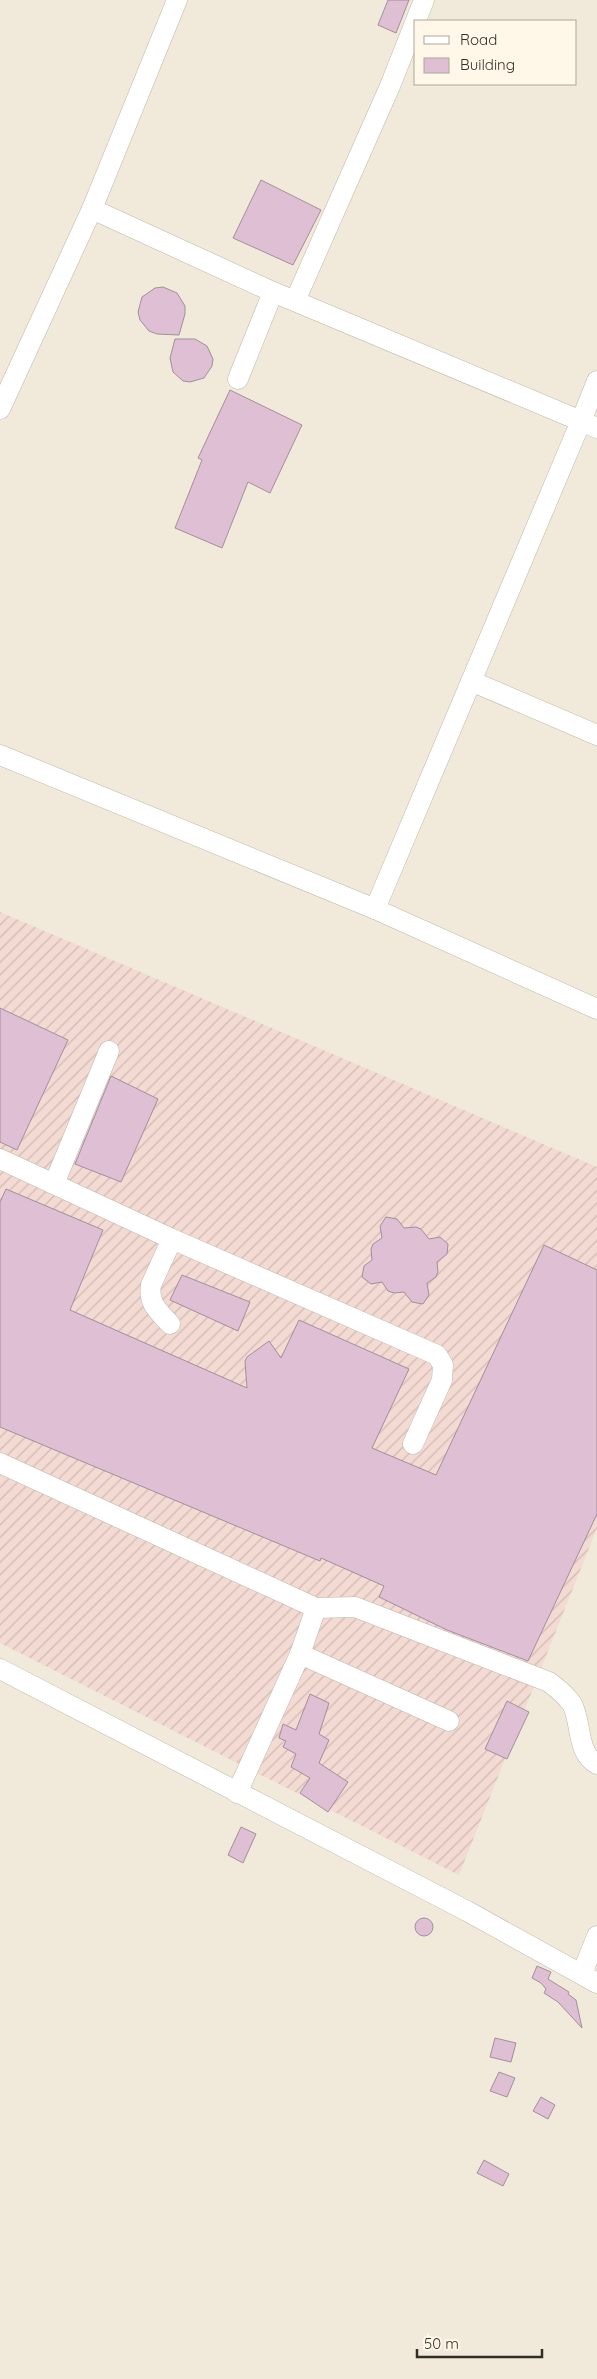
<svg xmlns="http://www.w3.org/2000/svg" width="597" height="2379" font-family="Quicksand,sans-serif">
	<defs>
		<pattern id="industrial-furrows" width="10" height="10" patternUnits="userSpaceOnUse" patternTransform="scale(1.25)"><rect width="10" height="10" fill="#f3dad2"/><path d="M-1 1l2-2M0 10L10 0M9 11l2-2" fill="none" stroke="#d1bbb4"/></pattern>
	</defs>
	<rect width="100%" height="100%" fill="#f1eada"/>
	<path fill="url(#industrial-furrows)" d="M0,912L597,1167V1528L459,1875L0,1643Z"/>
	<g fill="#dfbfd4" stroke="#a0909a">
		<path d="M388,0H409L396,33L378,25Z"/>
		<path d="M261,180L321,210L293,265L233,238Z"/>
		<path d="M163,287L177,293L185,306V314L179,335L157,334L149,331L140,320L138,312L142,297L155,288Z"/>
		<path d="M175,339H195L207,346L213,359L212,366L204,378L190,382L183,381L173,372L170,358Z"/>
		<path d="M230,390L302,425L270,493L248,482L222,548L175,528L202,460L198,458Z"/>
		<path d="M0,1008L68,1040L17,1150L0,1142Z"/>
		<path d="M111,1076L158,1099L121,1182L75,1164Z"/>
		<path d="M6,1189L103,1230L70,1310L247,1388L245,1361L247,1357L269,1341L281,1358L299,1320L409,1369L372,1448L436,1475L544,1245L597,1270V1514L528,1661L447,1630L379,1597L384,1586L321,1558L320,1561L0,1427V1202Z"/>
		<path d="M386,1217L397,1219L404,1228L416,1227L421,1229L429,1239L440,1237L448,1244L447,1254L437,1262L438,1272L436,1277L427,1283L429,1295L423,1304L412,1302L404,1292L394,1293L388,1291L382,1282L371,1284L362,1277L364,1266L372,1260L371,1249L373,1244L382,1238L380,1226Z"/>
		<path d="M182,1275L250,1302L238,1331L170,1300Z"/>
		<path d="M310,1694L329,1703L319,1734L329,1740L319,1763L348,1782L328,1812L300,1793L310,1778L291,1767L296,1754L283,1747L286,1741L279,1738L283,1724L296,1730Z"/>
		<path d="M507,1701L529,1712L507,1759L485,1749Z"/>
		<path d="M241,1827L256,1834L243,1863L228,1855Z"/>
		<circle cx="424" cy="1927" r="9"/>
		<path d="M537,1966L551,1972L548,1979L569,1992L568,1994L576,2000L582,2028L558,2002L544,1993L546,1989L541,1983L532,1978Z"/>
		<path d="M495,2038L516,2043L511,2062L490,2057Z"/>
		<path d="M499,2072L515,2078L507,2097L490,2091Z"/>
		<path d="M541,2097L555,2105L548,2119L533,2111Z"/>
		<path d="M484,2160L509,2174L503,2186L477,2173Z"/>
	</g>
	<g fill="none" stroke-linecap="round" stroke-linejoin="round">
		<defs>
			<g id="minor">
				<path d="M92,209L273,292L581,421L375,909"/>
				<path d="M295,301L390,86L424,0"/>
				<path d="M238,379L273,292"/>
				<path d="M597,381L581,421L597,428"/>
				<path d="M0,409L92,209L177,0"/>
				<path d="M471,681L597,735"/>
				<path d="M0,755L375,909L597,1009"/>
				<path d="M0,1159L172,1239L437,1355L443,1365L442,1380L413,1444"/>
				<path d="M54,1184L109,1051"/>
				<path d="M170,1324C158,1310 148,1304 151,1285L172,1239"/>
				<path d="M0,1463L316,1608L300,1654L237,1793"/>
				<path d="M316,1608L355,1607L549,1682C557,1688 566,1695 572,1704C582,1722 576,1753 597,1764"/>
				<path d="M300,1654L449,1721"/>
				<path d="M0,1669L467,1911L597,1983"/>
				<path d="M582,1974L597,1936"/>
			</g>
		</defs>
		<use href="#minor" stroke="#beb7a7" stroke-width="21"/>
		<use href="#minor" stroke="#fff" stroke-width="20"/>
	</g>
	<rect x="414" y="20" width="162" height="65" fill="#fff7e7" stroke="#ada79b"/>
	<rect x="424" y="36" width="25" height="8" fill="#ffffff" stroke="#ada79b"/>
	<text x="460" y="45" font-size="15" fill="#312e28">Road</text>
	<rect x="424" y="58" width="25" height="15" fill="#dfbfd4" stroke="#ada79b"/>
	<text x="460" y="70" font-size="15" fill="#312e28">Building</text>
	<path d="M417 2349v8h125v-8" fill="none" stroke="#312e28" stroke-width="2.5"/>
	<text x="424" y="2349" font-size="15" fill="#312e28" stroke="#fff7e7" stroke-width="4" paint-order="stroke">50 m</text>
</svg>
